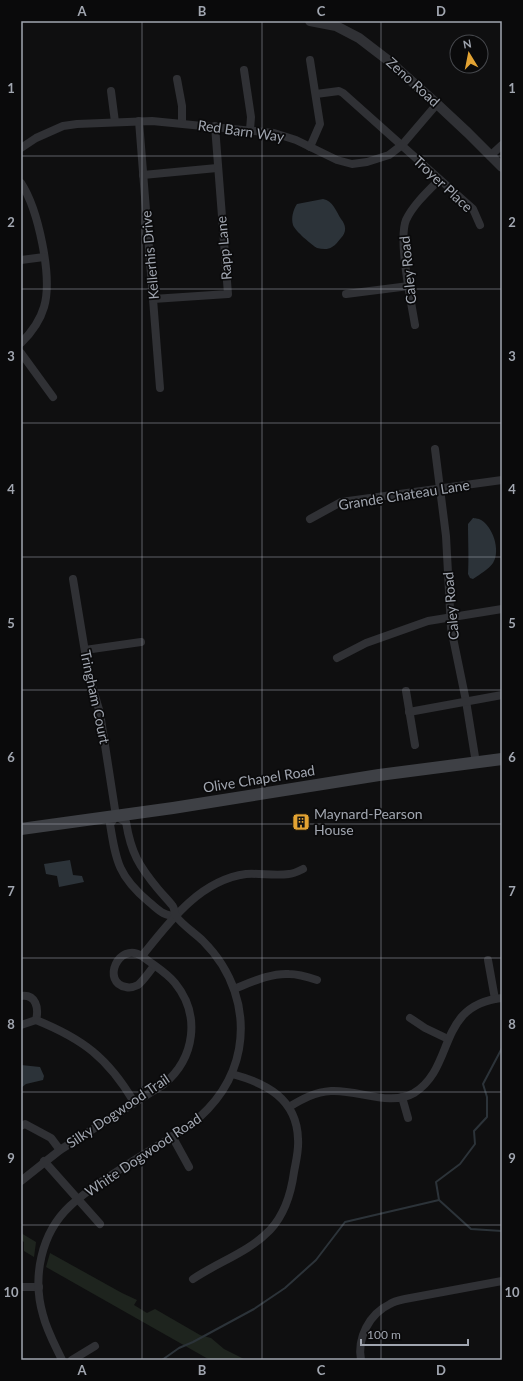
<svg xmlns="http://www.w3.org/2000/svg" width="523" height="1381" font-family="Lato,sans-serif">
	<rect width="100%" height="100%" fill="#0f0f10"/>
	<g fill="#1e241e">
		<path d="M21,1233L36,1242L34,1257L24,1251V1242L21,1240Z"/>
		<path d="M50,1253L122,1293L137,1300L134,1305L147,1313L155,1309L200,1335L211,1338L224,1349L246,1360H210L46,1267Z"/>
	</g>
	<g fill="#2c3339">
		<path d="M323,199C333,201 336,211 341,219C346,225 347,232 341,238C338,241 336,245 332,247C328,250 322,249 317,248C312,245 295,231 293,225C291,218 293,210 297,204Z"/>
		<path d="M473,518C474,518 479,519 479,519C493,525 501,551 493,563C488,570 480,574 473,579L470,578L468,574C469,559 468,540 468,524Z"/>
		<path d="M70,860L73,875L82,876L84,882L59,887L57,876L46,874L44,864Z"/>
		<path d="M21,1065L40,1067L44,1076L43,1080L26,1084L21,1088Z"/>
	</g>
	<g fill="none" stroke-linecap="round" stroke-linejoin="round">
		<g stroke="#2c3339" stroke-width="2">
			<path d="M502,1048L483,1084L487,1097V1117L474,1131L475,1144L460,1164L436,1182L439,1200L471,1229L502,1231"/>
			<path d="M162,1360L179,1348L193,1342L254,1309L285,1288L316,1260L345,1222L439,1200"/>
		</g>
		<g stroke="#303135" stroke-width="8">
			<path d="M244,70L251,117L250,130"/>
			<path d="M177,79L182,106V123"/>
			<path d="M111,91L115,122"/>
			<path d="M316,94L339,91L343,93L473,209L480,225"/>
			<path d="M139,121L160,388"/>
			<path d="M310,147L320,124L310,60"/>
			<path d="M21,148L36,138L63,126L77,124L152,121L274,133L296,140L337,160L352,164L367,162L389,155L402,145L437,104"/>
			<path d="M490,156L502,145"/>
			<path d="M143,175L217,168"/>
			<path d="M21,183C38,209 53,277 44,307C40,321 31,333 21,343"/>
			<path d="M21,260L44,257"/>
			<path d="M346,294L409,286"/>
			<path d="M153,299L228,294L215,126"/>
			<path d="M415,325C411,301 398,240 406,220C413,205 428,191 439,180"/>
			<path d="M21,353L53,397"/>
			<path d="M435,449L446,536L451,628L466,701L476,763"/>
			<path d="M310,519L341,502L502,480"/>
			<path d="M73,579L89,676L100,713L116,816"/>
			<path d="M85,650L141,642"/>
			<path d="M337,658L366,643L428,621L502,609"/>
			<path d="M406,691L415,745"/>
			<path d="M409,712L502,695"/>
			<path d="M116,816L110,824C116,862 119,877 149,902C160,911 162,915 176,916"/>
			<path d="M142,956C118,941 101,983 126,987C130,988 134,987 138,985C144,980 149,972 154,966"/>
			<path d="M488,960L495,999"/>
			<path d="M234,989C252,982 270,973 289,974C299,974 308,977 317,980"/>
			<path d="M21,996C36,994 39,1008 36,1020L21,1025"/>
			<path d="M410,1018L425,1028L448,1039"/>
			<path d="M36,1020C83,1039 108,1058 134,1102"/>
			<path d="M402,1097L408,1118"/>
			<path d="M289,1107C302,1099 315,1092 331,1091C357,1089 390,1107 414,1093C456,1067 436,1005 502,998"/>
			<path d="M21,1126L25,1124L51,1138L60,1150"/>
			<path d="M172,1136L189,1167"/>
			<path d="M44,1161L100,1224"/>
			<path d="M21,1181L60,1150L164,1084C195,1058 201,1015 175,983C166,972 153,965 142,956C169,922 200,880 246,874C260,873 275,876 289,874C293,874 299,871 303,869"/>
			<path d="M193,1279C218,1262 249,1252 270,1230C285,1214 291,1194 294,1172C296,1161 299,1150 298,1139C297,1099 266,1083 232,1074"/>
			<path d="M21,1287H39"/>
			<path d="M62,1360C55,1345 47,1331 43,1315C32,1277 41,1233 70,1206C85,1192 102,1181 119,1170C142,1155 166,1141 189,1126C215,1106 233,1082 239,1049C246,1009 232,970 203,941C196,934 181,924 176,916C174,913 175,908 172,905C168,900 163,895 158,889C139,866 131,853 126,822L116,816"/>
			<path d="M72,1360L95,1346"/>
			<path d="M361,1360C357,1338 369,1314 390,1304C394,1301 400,1300 405,1299L502,1281"/>
		</g>
		<path stroke="#303135" stroke-width="10" d="M310,21L336,26L359,38L372,48L389,61L437,104L468,133L502,167"/>
		<path stroke="#3e4045" stroke-width="12" d="M21,829L173,808L379,775L502,759"/>
	</g>
	<path fill="none" stroke="#a1a6b0" stroke-width="1" stroke-opacity="0.55" d="M142,21V1360M262,21V1360M381,21V1360M21,156H502M21,289H502M21,423H502M21,557H502M21,690H502M21,824H502M21,958H502M21,1092H502M21,1225H502"/>
	<defs>
		<symbol id="building-square" viewBox="-11 -11 22 22"><rect x="-9" y="-9" width="18" height="18" rx="4" fill="#e3a333" stroke="#0a0a0b"/><path d="M-4-6H4V6H1V3H-1V6H-4ZM-2.5-4.3h1.7v1.8h-1.7ZM.8-4.3h1.7v1.8H.8ZM-2.5-1h1.7V.8h-1.7ZM.8-1h1.7V.8H.8Z" fill="#111"/></symbol>
	</defs>
	<g fill-rule="evenodd">
		<use href="#building-square" x="291" y="812" width="20" height="20"/>
	</g>
	<g text-anchor="middle" stroke-width="3.5" stroke-linejoin="round" paint-order="stroke">
		<g font-size="14" fill="#a1a6b0" stroke="#0a0a0b">
			<text transform="translate(413 82) rotate(42)" y="5">Zeno Road</text>
			<text transform="translate(241 131) rotate(8)" y="5">Red Barn Way</text>
			<text transform="translate(443 184) rotate(43)" y="5">Troyer Place</text>
			<text transform="translate(224 248) rotate(-95)" y="5">Rapp Lane</text>
			<text transform="translate(150 255) rotate(-95)" y="5">Kellerhis Drive</text>
			<text transform="translate(408 270) rotate(-96)" y="5">Caley Road</text>
			<text transform="translate(404 495) rotate(-9)" y="5">Grande Chateau Lane</text>
			<text transform="translate(451 606) rotate(-95)" y="5">Caley Road</text>
			<text transform="translate(95 697) rotate(78)" y="5">Tringham Court</text>
			<text transform="translate(259 779) rotate(-9)" y="5">Olive Chapel Road</text>
			<text transform="translate(118 1111) rotate(-34)" y="5">Silky Dogwood Trail</text>
			<text transform="translate(143 1155) rotate(-34)" y="5">White Dogwood Road</text>
		</g>
		<g font-size="14" fill="#a1a6b0" stroke="#0a0a0b" text-anchor="start">
			<text x="314" y="819">Maynard-Pearson<tspan x="314" dy="16">House</tspan></text>
		</g>
	</g>
	<rect width="523" height="1381" fill="none" stroke="#0a0a0b" stroke-width="44"/>
	<g transform="translate(469 54) rotate(350)"><circle r="19" fill="#0a0a0b" stroke="#46484d"/>
	<path d="M0-3L7 15L0 10L-7 15Z" fill="#e3a333"/>
	<text y="-6" font-size="11" font-weight="bold" text-anchor="middle" fill="#a1a6b0">N</text>
	</g>
	<path d="M361 1339v6h107v-6" fill="none" stroke="#a1a6b0" stroke-width="2"/>
	<text x="367" y="1339" font-size="12" fill="#a1a6b0" stroke="#0a0a0b" stroke-width="3" paint-order="stroke">100 m</text>
	<rect x="22" y="22" width="479" height="1337" fill="none" stroke="#a1a6b0" stroke-width="1.5"/>
	<g font-size="13" text-anchor="middle" font-weight="bold" fill="#a1a6b0">
		<text x="82" y="16">A</text>
		<text x="202" y="16">B</text>
		<text x="321" y="16">C</text>
		<text x="441" y="16">D</text>
		<text x="11" y="93">1</text>
		<text x="512" y="93">1</text>
		<text x="11" y="227">2</text>
		<text x="512" y="227">2</text>
		<text x="11" y="361">3</text>
		<text x="512" y="361">3</text>
		<text x="11" y="494">4</text>
		<text x="512" y="494">4</text>
		<text x="11" y="628">5</text>
		<text x="512" y="628">5</text>
		<text x="11" y="762">6</text>
		<text x="512" y="762">6</text>
		<text x="11" y="896">7</text>
		<text x="512" y="896">7</text>
		<text x="11" y="1029">8</text>
		<text x="512" y="1029">8</text>
		<text x="11" y="1163">9</text>
		<text x="512" y="1163">9</text>
		<text x="11" y="1297">10</text>
		<text x="512" y="1297">10</text>
		<text x="82" y="1375">A</text>
		<text x="202" y="1375">B</text>
		<text x="321" y="1375">C</text>
		<text x="441" y="1375">D</text>
	</g>
</svg>
